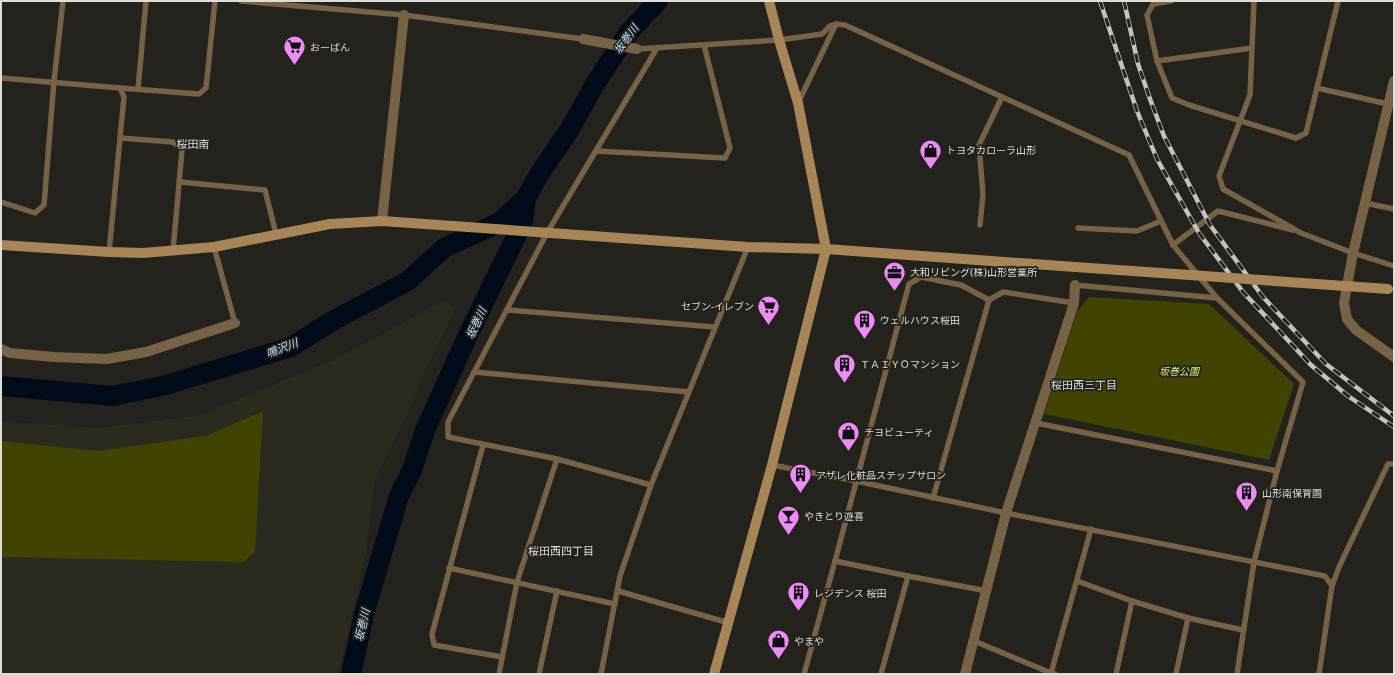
<svg xmlns="http://www.w3.org/2000/svg" width="1395" height="675" font-family="'Noto Serif','Noto Sans JP',serif">
	<rect width="100%" height="100%" fill="#24221d"/>
	<path fill="#2c2a1f" d="M443,301L456,306L374,484L366,554L338,674H1V421L96,428L198,416L333,360Z"/>
	<g fill="#404400">
		<path d="M1089,297L1209,304L1294,384L1269,460L1044,414L1077,312Z"/>
		<path d="M263,411L255,551L244,562L1,557V441L97,451L206,436Z"/>
	</g>
	<g fill="none" stroke-linecap="round" stroke-linejoin="round">
		<g stroke="#000a19" stroke-width="20">
			<path d="M1,386L113,396L166,385L291,347L334,320L408,281L444,248L500,222L526,198"/>
			<path d="M351,674L364,614L399,496L412,470L426,428L468,335L523,222L526,198L540,173L570,129L595,84L629,32L658,1"/>
		</g>
		<g stroke="#776246" stroke-width="5.5">
			<path d="M241,1L404,15L583,39"/>
			<path d="M1171,1L1153,4L1147,15L1157,61L1172,98L1189,105L1296,138L1306,133L1338,1"/>
			<path d="M1254,1L1250,95L1219,176L1223,189L1301,233L1353,253L1394,266"/>
			<path d="M637,49L779,40L822,34L830,26L836,24L845,25L1129,155L1173,245L1217,298"/>
			<path d="M1157,61L1252,48"/>
			<path d="M1,78L120,88L124,97L109,252"/>
			<path d="M120,88L199,94L206,88L215,1"/>
			<path d="M1317,88L1388,104"/>
			<path d="M138,89L146,1"/>
			<path d="M798,103L836,24"/>
			<path d="M120,138L173,142L182,150L173,251"/>
			<path d="M596,151L725,158L730,148L704,45"/>
			<path d="M180,182L265,190L276,234"/>
			<path d="M1,202L35,213L44,205L54,81L63,1"/>
			<path d="M1365,203L1394,209"/>
			<path d="M980,225L983,195L979,145L1002,97"/>
			<path d="M1078,228L1137,231L1161,221"/>
			<path d="M1173,245L1218,211L1293,230"/>
			<path d="M214,247L235,323"/>
			<path d="M1075,285L1217,298L1303,382L1277,471L1254,562L1237,674"/>
			<path d="M507,310L715,327"/>
			<path d="M474,372L689,392"/>
			<path d="M1036,423L1277,471"/>
			<path d="M483,445L432,634L434,645L502,657"/>
			<path d="M772,465L856,481L1006,513L1325,576L1332,586L1319,674"/>
			<path d="M651,485L557,459L448,437V422L547,233L657,48"/>
			<path d="M933,498L989,300"/>
			<path d="M835,561L908,576L987,591"/>
			<path d="M449,568L615,604"/>
			<path d="M1077,581L1132,601L1188,618"/>
			<path d="M1332,586L1339,567L1388,464H1394"/>
			<path d="M618,591L729,623"/>
			<path d="M974,641L1051,673V674"/>
			<path d="M499,674L517,582L557,459"/>
			<path d="M539,674L557,591"/>
			<path d="M601,674L620,576L651,485L748,247"/>
			<path d="M804,674L835,561L909,284L921,277L961,285L989,300L1003,292L1074,303"/>
			<path d="M881,674L908,576"/>
			<path d="M1055,674L1051,673L1091,529"/>
			<path d="M1116,674L1132,601"/>
			<path d="M1176,674L1188,618L1243,630"/>
		</g>
		<g stroke="#776246" stroke-width="10">
			<path d="M583,39L637,49"/>
			<path d="M1394,81L1353,253L1344,303L1347,319L1356,330L1394,357"/>
			<path d="M382,221L404,15"/>
			<path d="M1,349L10,353L54,357L107,359L146,352L235,323"/>
			<path d="M965,674L1006,513L1074,303L1075,285"/>
		</g>
		<g stroke="#a78557" stroke-width="10">
			<path d="M1,245L109,252L143,253L214,247L330,224L382,221L748,247L826,249L1061,266"/>
			<path d="M714,674L772,465L826,249L798,103L779,40L769,1"/>
		</g>
		<defs>
			<g id="rail">
				<path d="M1100,1L1137,111L1157,159L1199,233L1243,292L1311,365L1348,396L1394,427"/>
				<path d="M1124,1L1138,64L1150,99L1164,136L1210,225L1263,297L1326,364L1394,416"/>
			</g>
		</defs>
		<use href="#rail" stroke="#c3c2be" stroke-width="4.5"/>
		<use href="#rail" stroke="#24221d" stroke-width="3" stroke-dasharray="9" stroke-linecap="butt"/>
		<path stroke="#a78557" stroke-width="10" d="M1061,266L1388,289"/>
	</g>
	<defs>
		<symbol id="supermarket-pin" viewBox="-11 -11 22 30"><path d="M0 17L-7.5 6A9.5 9.5 0 1 1 7.5 6Z" fill="#ee8bf8" stroke="#24221d"/><path d="M-6-5.5h2.5l.6 2H6L4.5 2H-2.5L-4.4-4H-6ZM-1.5 3.2a1.3 1.3 0 1 0 .1 0ZM3 3.2a1.3 1.3 0 1 0 .1 0Z" fill="#111"/></symbol>
		<symbol id="shop-pin" viewBox="-11 -11 22 30"><path d="M0 17L-7.5 6A9.5 9.5 0 1 1 7.5 6Z" fill="#ee8bf8" stroke="#24221d"/><path d="M-5-2.5h2.3a2.7 3.5 0 0 1 5.4 0H5L5.5 6h-11ZM-1.5-2.5h3a1.5 2.3 0 0 0-3 0Z" fill="#111"/></symbol>
		<symbol id="office-pin" viewBox="-11 -11 22 30"><path d="M0 17L-7.5 6A9.5 9.5 0 1 1 7.5 6Z" fill="#ee8bf8" stroke="#24221d"/><path d="M-6-3h4V-5.5h4V-3h4V5H-6ZM-1-4.5V-3h2v-1.5ZM-6 0V1H6V0Z" fill="#111"/></symbol>
		<symbol id="building-pin" viewBox="-11 -11 22 30"><path d="M0 17L-7.5 6A9.5 9.5 0 1 1 7.5 6Z" fill="#ee8bf8" stroke="#24221d"/><path d="M-4-6H4V6H1V3H-1V6H-4ZM-2.5-4.3h1.7v1.8h-1.7ZM.8-4.3h1.7v1.8H.8ZM-2.5-1h1.7V.8h-1.7ZM.8-1h1.7V.8H.8Z" fill="#111"/></symbol>
		<symbol id="bar-pin" viewBox="-11 -11 22 30"><path d="M0 17L-7.5 6A9.5 9.5 0 1 1 7.5 6Z" fill="#ee8bf8" stroke="#24221d"/><path d="M-6-5H6L.8 .8V4.5H3.5V6h-7V4.5H-.8V.8Z" fill="#111"/></symbol>
	</defs>
	<g fill-rule="evenodd">
		<use href="#supermarket-pin" x="282" y="34" width="25" height="34"/>
		<use href="#shop-pin" x="918" y="138" width="25" height="34"/>
		<use href="#office-pin" x="882" y="260" width="25" height="34"/>
		<use href="#supermarket-pin" x="756" y="294" width="25" height="34"/>
		<use href="#building-pin" x="852" y="308" width="25" height="34"/>
		<use href="#building-pin" x="832" y="352" width="25" height="34"/>
		<use href="#shop-pin" x="836" y="420" width="25" height="34"/>
		<use href="#building-pin" x="788" y="462" width="25" height="34"/>
		<use href="#building-pin" x="1234" y="480" width="25" height="34"/>
		<use href="#bar-pin" x="776" y="504" width="25" height="34"/>
		<use href="#building-pin" x="786" y="580" width="25" height="34"/>
		<use href="#shop-pin" x="766" y="628" width="25" height="34"/>
	</g>
	<g text-anchor="middle" stroke-width="3.5" stroke-linejoin="round" paint-order="stroke">
		<g font-size="10" fill="#deddd9" stroke="#24221d" text-anchor="start">
			<text x="310" y="51">おーばん</text>
			<text x="946" y="154">トヨタカローラ山形</text>
			<text x="910" y="276">大和リビング(株)山形営業所</text>
			<text x="754" y="310" text-anchor="end">セブン-イレブン</text>
			<text x="880" y="324">ウェルハウス桜田</text>
			<text x="860" y="368">ＴＡＩＹＯマンション</text>
			<text x="864" y="436">チヨビューティ</text>
			<text x="816" y="479">アザレ化粧品ステップサロン</text>
			<text x="1262" y="497">山形南保育園</text>
			<text x="804" y="520">やきとり遊喜</text>
			<text x="814" y="597">レジデンス 桜田</text>
			<text x="794" y="645">やまや</text>
		</g>
		<g font-size="10" font-style="italic" fill="#e2ec79" stroke="#24221d">
			<text x="1179" y="375">坂巻公園</text>
		</g>
		<g font-size="11" font-style="italic" fill="#bde2ff" stroke="#24221d">
			<text transform="translate(626 39) rotate(-54)" y="4">坂巻川</text>
			<text transform="translate(476 323) rotate(-65)" y="4">坂巻川</text>
			<text transform="translate(282 348) rotate(-21)" y="4">鳴沢川</text>
			<text transform="translate(362 625) rotate(-77)" y="4">坂巻川</text>
		</g>
		<g font-size="11" fill="#dddbd4" stroke="#24221d">
			<text x="193" y="148">桜田南</text>
			<text x="1084" y="389">桜田西三丁目</text>
			<text x="561" y="555">桜田西四丁目</text>
		</g>
	</g>
	<rect width="1395" height="675" fill="none" stroke="#deddd9" stroke-width="4"/>
</svg>
